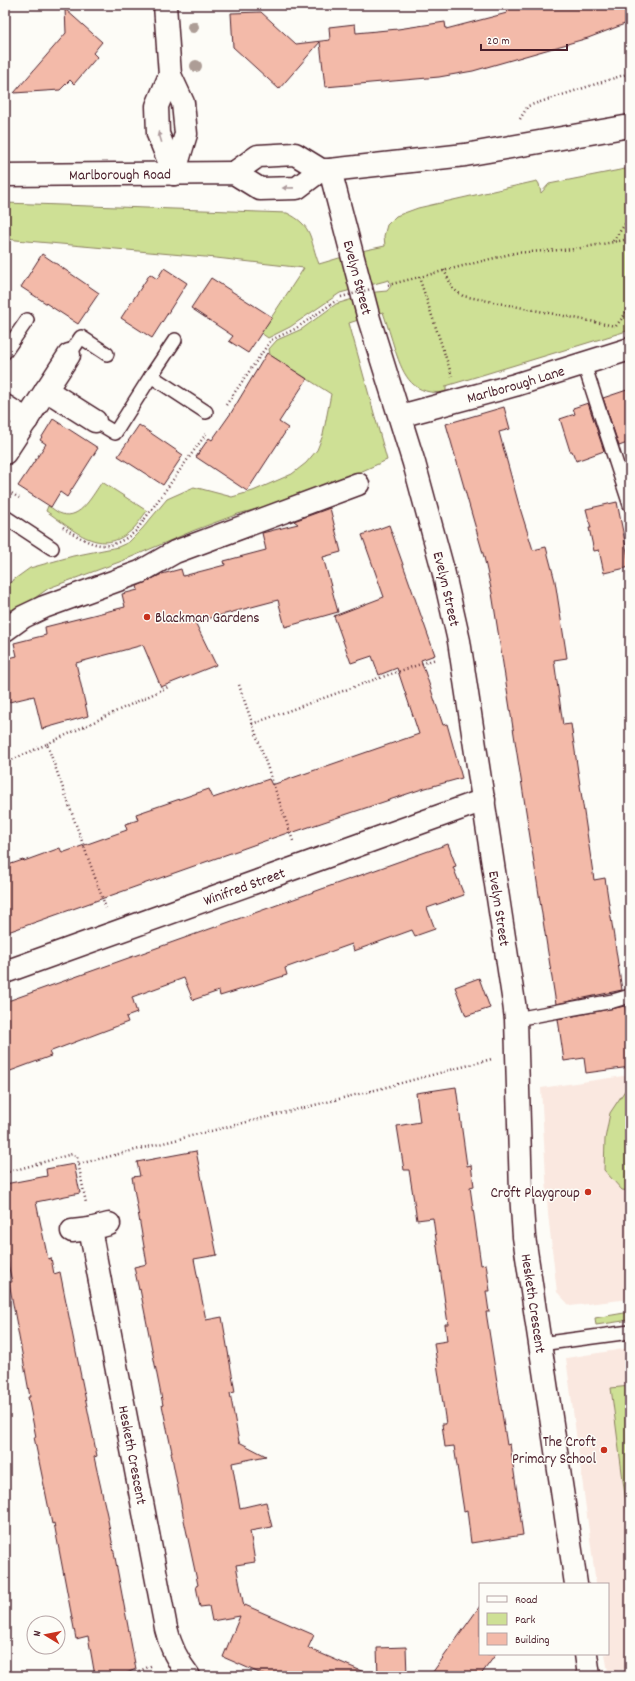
<svg xmlns="http://www.w3.org/2000/svg" width="635" height="1681" font-family="Dekko,sans-serif">
	<rect width="100%" height="100%" fill="#fdfcf7"/>
	<filter id="ink" filterUnits="userSpaceOnUse"><feTurbulence type="fractalNoise" baseFrequency=".025" numOctaves="2"/><feDisplacementMap in="SourceGraphic" scale="8" xChannelSelector="R" yChannelSelector="G"/><feConvolveMatrix kernelMatrix="1 2 1 2 8 2 1 2 1" color-interpolation-filters="sRGB"/></filter>
	<g filter="url(#ink)">
		<g fill="#fae8e0">
			<path d="M630,1075V1299L570,1306L557,1292L548,1214L541,1088Z"/>
			<path d="M630,1348V1669L608,1672L605,1654H608V1584H596L566,1358Z"/>
		</g>
		<g fill="#cee095" stroke="#8c8060">
			<path d="M630,168V330L446,386V392C413,396 404,377 395,350C391,337 387,324 383,312L349,323L387,460L351,476L279,503L238,514L195,530L122,561L49,588L5,619V586L30,568L73,556L118,547L129,542L142,529L167,499L194,487L232,497L253,491L292,474L306,463L317,450L323,435L331,394L270,355L269,349L277,340L302,329L336,304L376,292L387,291L391,286L389,280L340,293L290,327L268,338L261,333L304,268L216,258L5,239V203L287,213C314,226 309,239 319,264L366,250L385,246L384,236L387,225L396,216L418,208L537,181L539,184L541,193L549,184Z"/>
			<path d="M102,482L147,511C142,517 138,524 133,529C101,559 74,530 46,511L48,506C53,508 57,513 62,514C81,520 93,494 102,482Z"/>
			<path d="M630,1083V1191L622,1190L604,1170L605,1139L610,1113Z"/>
			<path d="M630,1312V1320L596,1325L595,1318Z"/>
			<path d="M630,1386V1534L611,1388Z"/>
		</g>
		<g fill="#f3baa9" stroke="#4a1f2b">
			<path d="M505,5H630V22L588,38L473,71L439,77L325,87L320,42L279,89L233,47L231,13L261,12L296,44L330,40L329,27L355,24L356,33L398,29L445,22L446,29L507,13Z"/>
			<path d="M65,9L102,42L93,53L97,57L74,84L70,80L60,90L14,93L66,33Z"/>
			<path d="M42,254L99,293L78,324L21,287Z"/>
			<path d="M164,268L187,283L152,338L121,318L150,274L157,279Z"/>
			<path d="M211,278L272,317L248,353L229,341L233,336L191,308Z"/>
			<path d="M267,353L307,379L279,422L288,428L247,491L196,457L209,438L212,440L231,413Z"/>
			<path d="M630,389V442L619,446L603,398Z"/>
			<path d="M588,403L604,451L576,461L572,451H570L560,419L575,414L573,408Z"/>
			<path d="M504,407L510,429L499,432L519,505L533,550L546,547L555,581L567,658L554,660L563,725L571,724L594,880L605,878L622,990L556,1004L492,593L484,557L446,424Z"/>
			<path d="M53,419L98,448L67,497L60,492L51,507L18,486L46,444L40,440Z"/>
			<path d="M139,425L183,455L163,485L118,456Z"/>
			<path d="M617,502L630,567L604,573L599,550L594,551L589,528H591L586,509Z"/>
			<path d="M330,508L341,552L323,557L338,612L285,627L278,600L195,622L216,665L161,687L143,645L76,663L88,716L42,729L34,696L5,703V659L17,656L14,643L46,635L45,627L125,607L122,594L138,590L137,586L162,574L181,569L183,576L225,565L224,561L266,550L262,533L298,524L294,521Z"/>
			<path d="M389,525L435,655L421,660L443,725L447,724L462,778L422,789L291,833L290,832L5,933V866L23,860L24,861L60,848L62,853L127,830L125,824L138,820L136,814L209,789L213,798L269,779L272,785L419,734L397,668L379,675L372,656L351,663L334,616L384,597L362,535Z"/>
			<path d="M448,844L456,866L453,867L464,895L427,908L435,929L415,936L412,930L354,951L352,944L285,968L287,975L220,996L219,991L193,1000L184,978L132,997L137,1013L126,1017L128,1022L49,1052L51,1056L5,1073V1002Z"/>
			<path d="M479,978L490,1008L466,1016L455,987Z"/>
			<path d="M625,1006L630,1037V1067L586,1073L584,1058L564,1061L558,1019Z"/>
			<path d="M456,1087L467,1166L471,1165L474,1186L470,1187L481,1265L486,1264L490,1291H486L489,1312H486L507,1445L510,1444L523,1535L471,1543L467,1510L464,1511L454,1446L445,1447L442,1424H446L434,1343L447,1341L445,1324H448L433,1218L417,1220L409,1170H404L397,1126L420,1122L416,1093Z"/>
			<path d="M196,1151L217,1255L194,1259L206,1320L222,1317L235,1392L230,1393L239,1442L266,1456L232,1463L240,1508L266,1502L272,1527L250,1531L255,1562L236,1565L244,1607L245,1605L314,1635L308,1648L373,1676H266L223,1657L240,1616L212,1621L209,1606L200,1607L196,1586L198,1585L184,1520L171,1452H172L162,1405H163L140,1289L139,1290L134,1267L147,1264L132,1177L140,1176L137,1162Z"/>
			<path d="M74,1164L80,1193L36,1202L48,1259L51,1258L54,1274L60,1272L97,1456L94,1457L107,1515L136,1669L120,1676H95L88,1636L76,1639L54,1523L52,1524L34,1437H36L28,1397H30L9,1282H12L5,1250V1184L47,1176L46,1169Z"/>
			<path d="M480,1606V1654H496L480,1676H430Z"/>
			<path d="M406,1647L407,1676H378L377,1648Z"/>
		</g>
		<g fill="none" stroke-linecap="round" stroke-linejoin="round">
			<defs>
				<g id="service">
					<path d="M5,352L27,320"/>
					<path d="M69,355L81,337L107,354"/>
					<path d="M584,364L630,505"/>
					<path d="M151,376L175,340"/>
					<path d="M95,421L115,433L151,376L206,412"/>
					<path d="M5,517L52,548"/>
					<path d="M516,1019L613,1001L630,996"/>
					<path d="M540,1344L630,1332"/>
				</g>
				<g id="minor">
					<path d="M165,5L170,75L183,103L186,134L174,174"/>
					<path d="M170,75L157,106L158,134L174,174"/>
					<path id="s1" d="M330,170L369,319L414,463L443,570L459,641L514,1003L516,1019L521,1193L524,1237L576,1584"/>
					<path d="M46,390L95,421"/>
					<path d="M5,406L27,420"/>
					<path id="s2" d="M400,416L515,385L630,349"/>
					<path d="M5,453L69,355"/>
					<path d="M5,630L23,617L44,607L140,572L175,552L358,484"/>
					<path id="s3" d="M5,972L484,800"/>
					<path id="s4" d="M90,1229L166,1628C170,1646 177,1661 189,1676"/>
					<path d="M72,1231L90,1229L109,1224"/>
					<path d="M586,1654L589,1676"/>
				</g>
				<g id="secondary">
					<path d="M234,173L258,156L295,154L321,170H330L465,155L630,126"/>
					<path id="s5" d="M5,175L234,173L260,189L297,188L321,170"/>
				</g>
			</defs>
			<use href="#service" stroke="#4a1f2b" stroke-width="16"/>
			<use href="#minor" stroke="#4a1f2b" stroke-width="25"/>
			<use href="#secondary" stroke="#4a1f2b" stroke-width="25"/>
			<g stroke="#4a1f2b" stroke-width="2.5" stroke-dasharray="1 3" stroke-linecap="butt">
				<path d="M520,119L528,106L630,73"/>
				<path d="M613,241L630,217"/>
				<path d="M444,270L453,289L463,296L615,326"/>
				<path d="M419,277L452,376"/>
				<path d="M388,285L514,253L575,249L630,239"/>
				<path d="M616,326L630,308"/>
				<path d="M226,405L271,340L295,329L337,300"/>
				<path d="M5,489L19,498"/>
				<path d="M63,527C91,545 107,555 136,531L206,434"/>
				<path d="M239,685L293,841"/>
				<path d="M252,724L376,679L436,659"/>
				<path d="M47,744L168,687"/>
				<path d="M5,763L47,744L106,908"/>
				<path d="M79,1164L375,1090L492,1059"/>
				<path d="M5,1173L72,1154L77,1157L86,1203"/>
				<path d="M128,1676L153,1665"/>
			</g>
			<use href="#service" stroke="#fdfcf7" stroke-width="13"/>
			<use href="#minor" stroke="#fdfcf7" stroke-width="22"/>
			<use href="#secondary" stroke="#fdfcf7" stroke-width="22"/>
			<path stroke="#4a1f2b" stroke-width="2.5" stroke-dasharray="1 3" stroke-linecap="butt" d="M341,297L375,288"/>
		</g>
		<g fill="#ad9d96">
			<circle cx="193" cy="27" r="6"/>
			<circle cx="196" cy="66" r="6"/>
		</g>
		<defs><path id="oneway-solid" d="M-6-.8H1V-3.2L6.5 0L1 3.2V.8H-6Z"/></defs>
		<g fill="#ac999b">
			<use href="#oneway-solid" transform="translate(160 137) rotate(-107)"/>
			<use href="#oneway-solid" transform="translate(288 188) rotate(179)"/>
		</g>
	</g>
	<g fill="#c8321e" stroke="#fdfcf7" stroke-width="1.5">
		<circle cx="147" cy="617" r="4"/>
		<circle cx="588" cy="1192" r="4"/>
		<circle cx="604" cy="1450" r="4"/>
	</g>
	<g text-anchor="middle" stroke-width="3" stroke-linejoin="round" paint-order="stroke">
		<g font-size="15" fill="#4a1f2b" stroke="#fdfcf7">
			<text dy="5" stroke="none"><textPath href="#s5" startOffset="115">Marlborough Road</textPath></text>
			<text dy="5" stroke="none"><textPath href="#s1" startOffset="111">Evelyn Street</textPath></text>
			<text dy="5" stroke="none"><textPath href="#s2" startOffset="120">Marlborough Lane</textPath></text>
			<text dy="5" stroke="none"><textPath href="#s1" startOffset="435">Evelyn Street</textPath></text>
			<text dy="5" stroke="none"><textPath href="#s3" startOffset="254">Winifred Street</textPath></text>
			<text dy="5" stroke="none"><textPath href="#s1" startOffset="759">Evelyn Street</textPath></text>
			<text dy="5" stroke="none"><textPath href="#s1" startOffset="1156">Hesketh Crescent</textPath></text>
			<text dy="5" stroke="none"><textPath href="#s4" startOffset="230">Hesketh Crescent</textPath></text>
		</g>
		<g font-size="15" fill="#4a1f2b" stroke="#fdfcf7" text-anchor="end">
			<text x="155" y="622" text-anchor="start">Blackman Gardens</text>
			<text x="580" y="1197">Croft Playgroup</text>
			<text x="596" y="1446">The Croft<tspan x="596" dy="17">Primary School</tspan></text>
		</g>
	</g>
	<rect width="635" height="1681" fill="none" stroke="#fdfcf7" stroke-width="20"/>
	<rect x="10" y="10" width="615" height="1661" fill="none" stroke="#4a1f2b" stroke-width="1.5" filter="url(#ink)"/>
	<rect x="479" y="1583" width="130" height="72" fill="#fdfcf7" stroke="#b5a4a5"/>
	<rect x="487" y="1596" width="20" height="6" fill="#fdfcf7" stroke="#b5a4a5"/>
	<text x="515" y="1603" font-size="12" fill="#4a1f2b">Road</text>
	<rect x="487" y="1613" width="20" height="12" fill="#cee095" stroke="#b5a4a5"/>
	<text x="515" y="1623" font-size="12" fill="#4a1f2b">Park</text>
	<rect x="487" y="1633" width="20" height="12" fill="#f3baa9" stroke="#b5a4a5"/>
	<text x="515" y="1643" font-size="12" fill="#4a1f2b">Building</text>
	<g transform="translate(46 1635) rotate(280)"><circle r="19" fill="#fdfcf7" stroke="#b5a4a5"/>
	<path d="M0-3L7 15L0 10L-7 15Z" fill="#c8321e"/>
	<text y="-6" font-size="11" font-weight="bold" text-anchor="middle" fill="#4a1f2b">N</text>
	</g>
	<path d="M481 44v6h86v-6" fill="none" stroke="#4a1f2b" stroke-width="2"/>
	<text x="487" y="44" font-size="12" fill="#4a1f2b" stroke="#fdfcf7" stroke-width="3" paint-order="stroke">20 m</text>
</svg>
